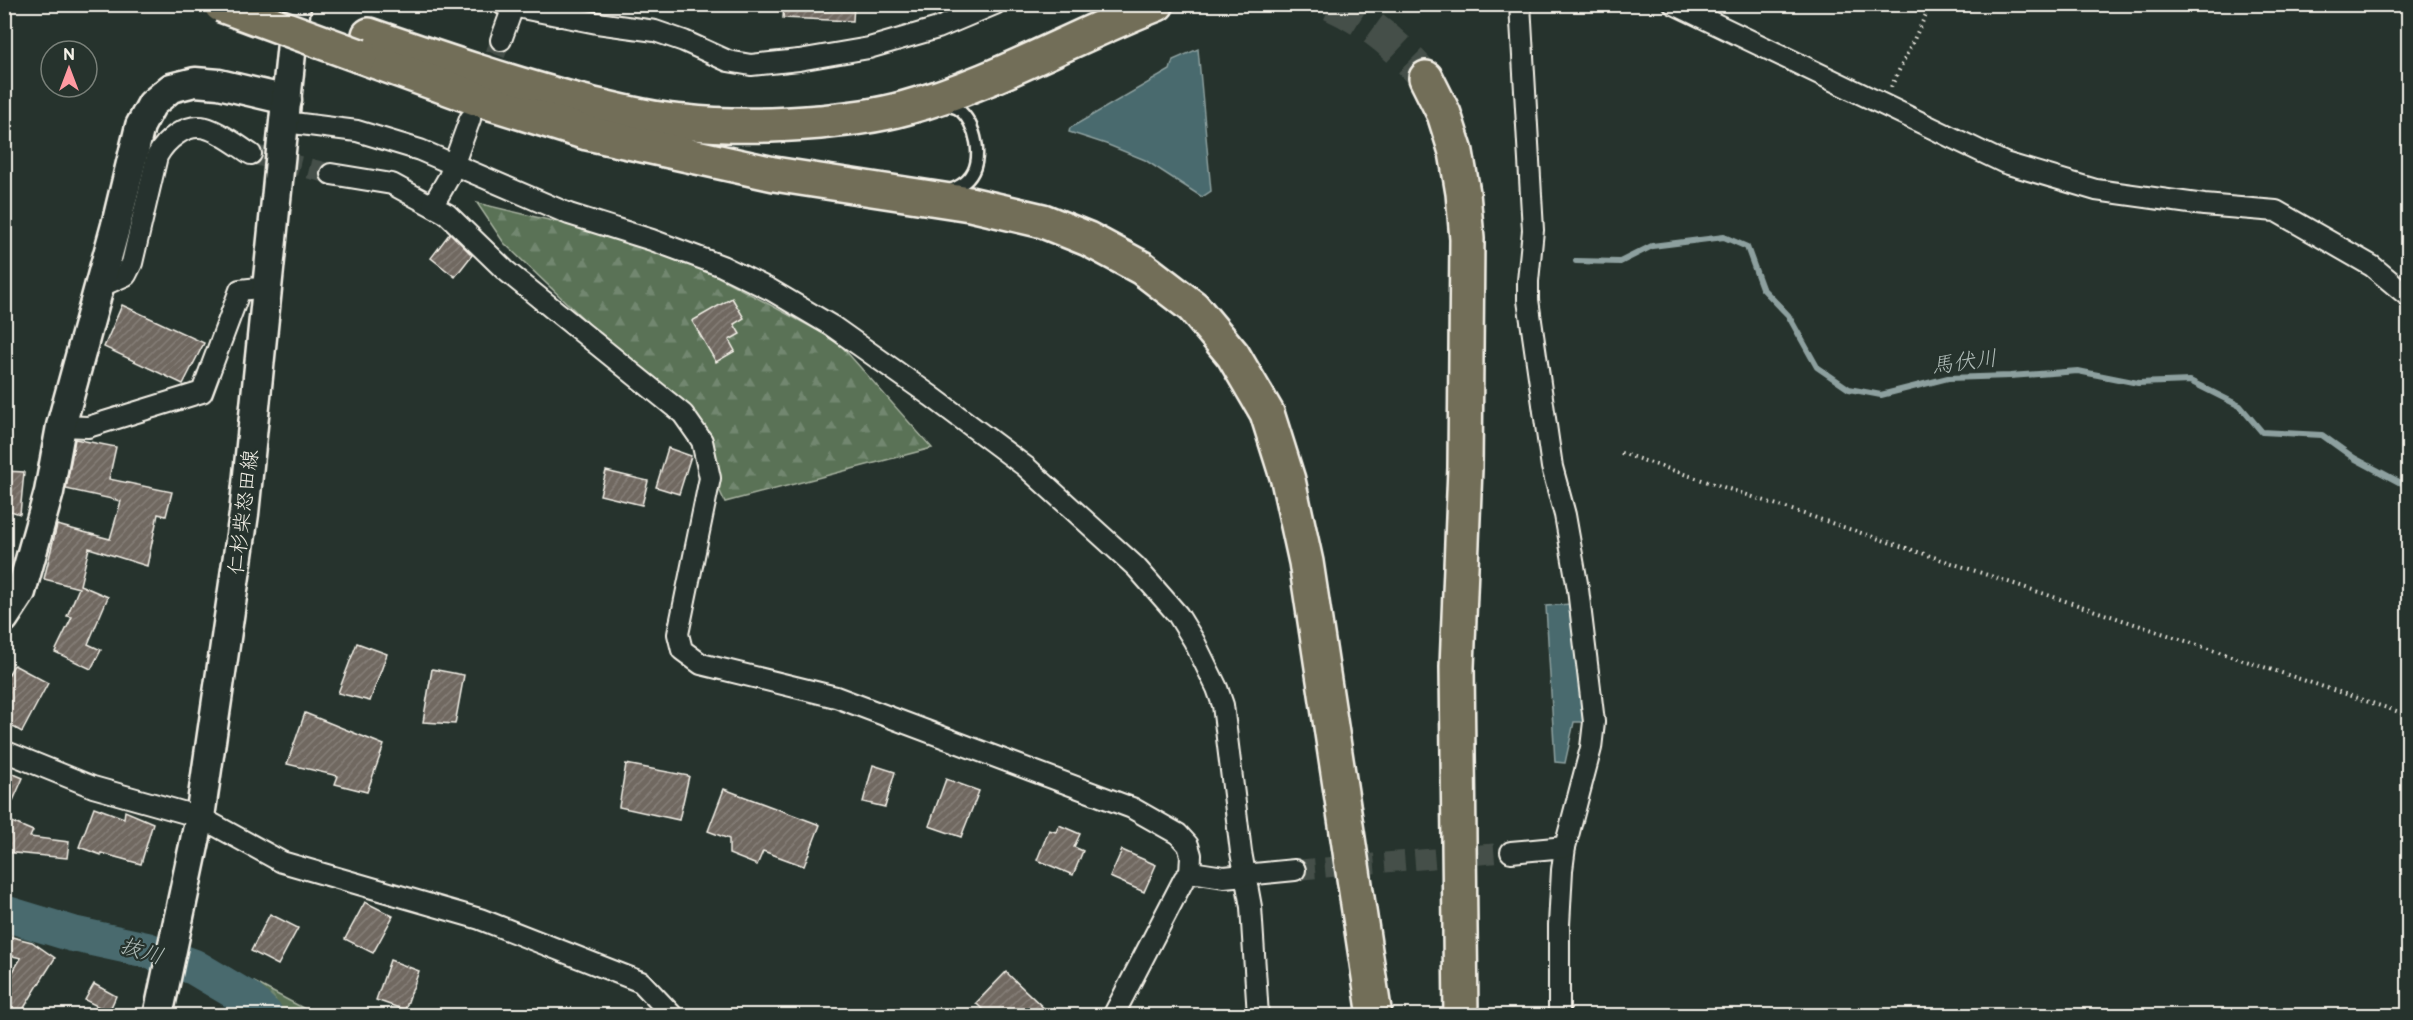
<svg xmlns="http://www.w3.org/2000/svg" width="2413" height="1020" font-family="'Balsamiq Sans','Klee One',sans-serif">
	<defs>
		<pattern id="forest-firs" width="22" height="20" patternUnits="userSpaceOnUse" patternTransform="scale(1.5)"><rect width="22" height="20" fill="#5a7257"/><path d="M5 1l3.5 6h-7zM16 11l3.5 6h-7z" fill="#72876f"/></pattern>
		<pattern id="building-hatch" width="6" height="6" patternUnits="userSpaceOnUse" patternTransform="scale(1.5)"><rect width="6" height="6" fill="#706861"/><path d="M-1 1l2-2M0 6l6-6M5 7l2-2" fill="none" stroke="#857e78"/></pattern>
	</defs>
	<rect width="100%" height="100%" fill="#26332d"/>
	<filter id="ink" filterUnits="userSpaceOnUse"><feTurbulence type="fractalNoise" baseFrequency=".0167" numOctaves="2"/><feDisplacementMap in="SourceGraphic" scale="12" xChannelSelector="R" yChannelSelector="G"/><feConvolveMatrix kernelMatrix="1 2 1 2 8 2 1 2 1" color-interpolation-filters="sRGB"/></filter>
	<g filter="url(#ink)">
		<g fill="url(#forest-firs)" stroke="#a7b2a0" stroke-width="1.5">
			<path d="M477,203L663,247L837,341L932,448L725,502L683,414L504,243Z"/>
			<path d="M254,982L316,1015H244Z"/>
		</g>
		<g fill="#486a6e" stroke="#8da09f" stroke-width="1.5">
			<path d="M1198,49L1211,191L1202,197L1145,160L1106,144L1069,132L1070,128L1170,70L1173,60Z"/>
			<path d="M1570,604L1585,722H1574L1565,763L1555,762L1546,606Z"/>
		</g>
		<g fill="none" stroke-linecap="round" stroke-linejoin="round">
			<path stroke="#8da09f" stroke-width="6" d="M1576,261L1620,262L1652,246L1724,237L1747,247L1762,288L1788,315L1817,367L1849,389L1881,395L1948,378L2010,376L2078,371L2138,383L2190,381L2240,406L2262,432L2322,435L2354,458L2399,482L2408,484"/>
			<path stroke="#486a6e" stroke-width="36" d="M4,913L73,934L147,950L194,967L248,999L266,1016"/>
		</g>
		<g fill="url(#building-hatch)" stroke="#f4f1e8" stroke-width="1.5">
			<path d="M784,4H854L853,21L783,18Z"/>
			<path d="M450,233L472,255L455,277L431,258Z"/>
			<path d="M732,298L744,318L734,324L740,334L729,340L735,351L716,362L692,321Z"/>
			<path d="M122,305L204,343L183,384L104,347Z"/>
			<path d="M75,439L116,447L109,479L172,492L166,516L158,514L147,566L89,548L80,585L108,597L88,644L101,650L91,669L55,652L72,617L67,616L79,588L44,579L57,525L110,539L121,501L66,489Z"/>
			<path d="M668,448L691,456L679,494L656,487Z"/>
			<path d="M4,471L24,472L20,514L4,509Z"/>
			<path d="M606,471L648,481L642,505L600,495Z"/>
			<path d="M357,643L387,654L370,701L338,693Z"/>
			<path d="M14,665L48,683L22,732L4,722V682Z"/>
			<path d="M432,669L464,675L455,724L423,722Z"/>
			<path d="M305,713L384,745L367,792L335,784L338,776L287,764Z"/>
			<path d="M626,764L689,776L679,820L619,807Z"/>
			<path d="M873,765L895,772L885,807L863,802Z"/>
			<path d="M4,770L23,778L5,819L33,831L30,837L69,842L67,858L4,852Z"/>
			<path d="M946,779L979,791L961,837L929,826Z"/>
			<path d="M724,789L820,825L804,866L763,851L757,865L729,854V839L708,831Z"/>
			<path d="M94,807L124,818L125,811L153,823L141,864L101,853V855L79,847Z"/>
			<path d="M1059,825L1080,834L1074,847L1083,851L1073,875L1037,860L1049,830L1056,832Z"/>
			<path d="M1122,850L1156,865L1144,892L1110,877Z"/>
			<path d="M365,902L393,916L373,953L345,939Z"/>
			<path d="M270,914L298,928L278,965L251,951Z"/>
			<path d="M4,935L32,942L55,958L19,1016H4V987L21,958L4,954Z"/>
			<path d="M390,960L419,971L405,1010L376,1000Z"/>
			<path d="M1006,972L1052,1016H989L976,1003Z"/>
			<path d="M94,984L116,996L109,1012L85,1000Z"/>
		</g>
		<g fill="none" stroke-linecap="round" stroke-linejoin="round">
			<g stroke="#455049" stroke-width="20" stroke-dasharray="20 10" stroke-linecap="butt">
				<path d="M484,82L501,40"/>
				<path d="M251,154L331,174"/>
				<path d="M1295,870L1511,852"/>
			</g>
			<path stroke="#455049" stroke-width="33" stroke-dasharray="33 16" stroke-linecap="butt" d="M1331,4C1372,23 1396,45 1426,78"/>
			<defs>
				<path id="lane" d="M944,105C948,106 954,107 958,109C976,122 985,161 968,179C963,185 955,188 948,191"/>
				<g id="street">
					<path d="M502,4L597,23L655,31L684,41L728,61L751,65L799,60L869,48L938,28L995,4"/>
					<path d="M1520,4L1533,230L1528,281V300L1552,467L1565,515L1578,589L1594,722L1591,748L1565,847L1562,870L1559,925V1016"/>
					<path d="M1674,4L2005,163L2096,190L2204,205L2276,211L2372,266L2408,296"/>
					<path d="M501,40L513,7"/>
					<path d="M285,122L357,131L420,150L569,214L652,240L722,266L771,290L832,326L931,396L1026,467L1136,567L1178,615L1194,641L1217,688L1223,705L1241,852L1251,907L1258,1016"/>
					<path d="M331,174L392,184L447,214L505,270L683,414L702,441L710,478L678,634L682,650L701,664L836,697L1132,808L1178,834L1188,845L1191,855L1190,874"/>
					<path d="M433,205L449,177L470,119"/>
					<path d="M99,287L126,275L132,263L157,156C166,140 185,123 206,128C219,131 240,147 251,154"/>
					<path d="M61,426L88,427L202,392L240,290L268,287"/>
					<path d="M4,751L93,787L200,817L282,862L480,919L641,982L673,1016"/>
					<path d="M1511,852L1565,847"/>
					<path d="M1113,1016L1184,879L1190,874L1198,873L1224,877L1295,870"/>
				</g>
				<g id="secondary">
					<path d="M4,618L21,592L49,492L61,426L116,225L140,126L152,104L171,88L195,82L219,84L287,100"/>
					<path d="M158,1016L200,817L244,514L296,4"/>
				</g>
				<g id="highway">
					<path d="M369,35C442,60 515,85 590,104C621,111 652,120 684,122C729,127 774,126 820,122C848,119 877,116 905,108C993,84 1072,37 1157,4"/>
					<path d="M360,56L481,100L587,133L774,174L970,204L1043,221L1088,239L1142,268L1193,307L1233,355L1267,413L1288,480L1306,562L1375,1016"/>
					<path d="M1426,78L1444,114L1456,152L1463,193L1467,239L1465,468L1457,667L1461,1016"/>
				</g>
			</defs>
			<use href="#lane" stroke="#f4f1e8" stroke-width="15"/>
			<use href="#street" stroke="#f4f1e8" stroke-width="24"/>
			<use href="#secondary" stroke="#f4f1e8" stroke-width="33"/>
			<use href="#highway" stroke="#f4f1e8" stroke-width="38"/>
			<g stroke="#f4f1e8" stroke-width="4" stroke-dasharray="1.5 4.5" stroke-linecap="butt">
				<path d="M1891,87L1931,4"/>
				<path d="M1621,453L2408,715"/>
			</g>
			<use href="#lane" stroke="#26332d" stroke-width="10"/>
			<use href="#street" stroke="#26332d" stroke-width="20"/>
			<use href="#secondary" stroke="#26332d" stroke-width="28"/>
			<use href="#highway" stroke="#726e59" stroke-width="33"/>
			<defs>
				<path id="highway-bridge" d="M221,5L360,56"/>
			</defs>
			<use href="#highway-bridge" stroke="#f4f1e8" stroke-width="38" stroke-linecap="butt"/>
			<use href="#highway-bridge" stroke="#726e59" stroke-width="33"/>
		</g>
	</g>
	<g text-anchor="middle" stroke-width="4.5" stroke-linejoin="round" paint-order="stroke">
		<g font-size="21" fill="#f4f1e8" stroke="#26332d">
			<text transform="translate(243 512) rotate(-83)" y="7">仁杉柴怒田線</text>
		</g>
		<g font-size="22" font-style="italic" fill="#afbbb7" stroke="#26332d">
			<text transform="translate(1964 361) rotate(-7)" y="8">馬伏川</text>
			<text transform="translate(142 950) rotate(17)" y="8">抜川</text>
		</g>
	</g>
	<rect width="2413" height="1020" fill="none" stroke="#26332d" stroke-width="24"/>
	<rect x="12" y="12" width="2389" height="996" fill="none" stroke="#f4f1e8" stroke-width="2" filter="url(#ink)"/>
	<g transform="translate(69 69)"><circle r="28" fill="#26332d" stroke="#787f78" stroke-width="1.5"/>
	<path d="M0-4.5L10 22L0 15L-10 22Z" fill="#ff9aa2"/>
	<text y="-9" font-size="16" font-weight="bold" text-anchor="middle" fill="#f4f1e8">N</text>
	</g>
</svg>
